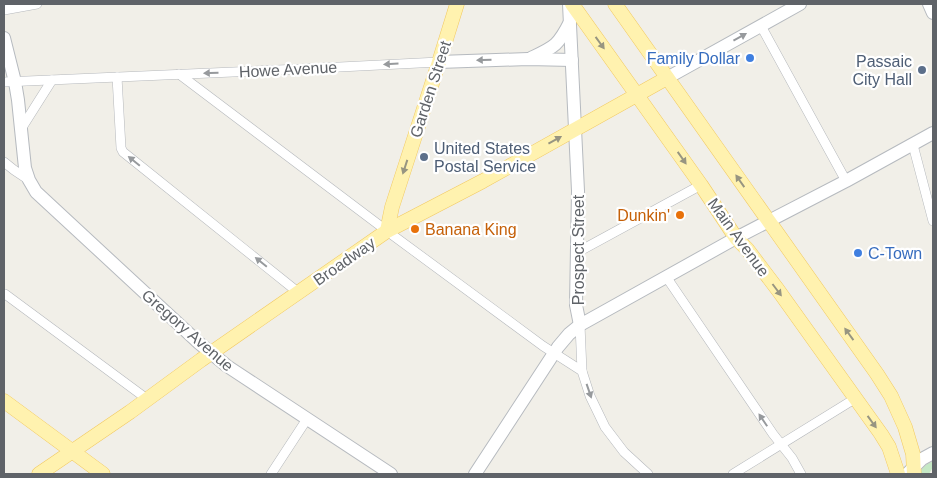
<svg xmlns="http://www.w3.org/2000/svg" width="937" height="478" font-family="Arial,sans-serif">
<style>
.green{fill:#c5e8c5}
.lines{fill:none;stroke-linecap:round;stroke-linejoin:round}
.street-casing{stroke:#b5b8bc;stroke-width:10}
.secondary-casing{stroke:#b6babf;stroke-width:14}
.primary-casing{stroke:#f2c960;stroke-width:15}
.street{stroke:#fff;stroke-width:9}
.secondary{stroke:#fff;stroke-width:12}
.primary{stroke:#fff2af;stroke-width:14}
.oneway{fill:#979a9d}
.oneway2{fill:#979581}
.shop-dot{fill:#3f7fe0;stroke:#fff;stroke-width:2}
.service-dot{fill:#5c6f8a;stroke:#fff;stroke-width:2}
.food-dot{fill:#e8710a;stroke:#fff;stroke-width:2}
.labels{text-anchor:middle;stroke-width:4.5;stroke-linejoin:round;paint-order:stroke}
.shop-label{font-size:16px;fill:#366cbe;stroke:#fff;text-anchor:end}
.service-label{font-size:16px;fill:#4e5e75;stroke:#fff;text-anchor:end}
.street-label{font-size:16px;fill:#5f6368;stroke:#fff}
.food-label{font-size:16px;fill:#c56008;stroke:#fff;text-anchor:end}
</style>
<rect width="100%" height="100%" fill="#f1efe8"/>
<path class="green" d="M933 461V467L929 474H920C921 467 927 464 933 461Z"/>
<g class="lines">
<g class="street-casing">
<g id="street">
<polyline points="4,10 37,4"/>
<polyline points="761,26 846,181"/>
<polyline points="179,74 387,231 543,346 582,371"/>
<polyline points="117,77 121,148 123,152 299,293"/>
<polyline points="4,82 300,69 439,62"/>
<polyline points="21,129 52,80"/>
<polyline points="913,145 933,221"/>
<polyline points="4,162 14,170 29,180"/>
<polyline points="578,252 701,185"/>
<polyline points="667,278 773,434 792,458 801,474"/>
<polyline points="5,294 147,399"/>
<polyline points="580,325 582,371 590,396 605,427 624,452 648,474"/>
<polyline points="271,474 307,419"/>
<polyline points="733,474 856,398"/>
</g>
</g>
<g class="secondary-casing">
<g id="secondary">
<polyline points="569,4 578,191 576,305 580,325"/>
<polyline points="929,4 933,13"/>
<polyline points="4,38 15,82 18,100 25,168 29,180 36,192 199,343 227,366 391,474"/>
<path d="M531 58C554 47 558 46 570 22"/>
<polyline points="439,62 528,59 572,60"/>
<polyline points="667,78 800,4"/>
<polyline points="475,474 558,347 569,334 580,325 736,238 846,181 933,133"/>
<polyline points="907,474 922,459 933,453"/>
</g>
</g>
<g class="primary-casing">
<g id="primary">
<polyline points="572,4 701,185 736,238 747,249 778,290 881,434 889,447 898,474"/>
<polyline points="615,4 877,374 891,396 905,427 913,454 914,474"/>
<polyline points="387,231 392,207 439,62 457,4"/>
<polyline points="4,401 103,474"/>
<polyline points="39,474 130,412 201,360 387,231 483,181 667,78"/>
</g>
</g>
<use href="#street" class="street"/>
<use href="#secondary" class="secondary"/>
<use href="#primary" class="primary"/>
</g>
<defs><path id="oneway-solid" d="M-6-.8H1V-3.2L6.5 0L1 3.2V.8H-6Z" transform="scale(1.25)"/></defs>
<g class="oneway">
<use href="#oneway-solid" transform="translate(740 37) rotate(-29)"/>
<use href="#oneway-solid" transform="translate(484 60) rotate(178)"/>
<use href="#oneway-solid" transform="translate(391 64) rotate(177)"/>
<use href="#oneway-solid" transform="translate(211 73) rotate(178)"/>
<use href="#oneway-solid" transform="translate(134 161) rotate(-141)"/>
<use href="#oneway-solid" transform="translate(261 262) rotate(-141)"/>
<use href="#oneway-solid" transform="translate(589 391) rotate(71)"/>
<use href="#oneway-solid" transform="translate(763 420) rotate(-124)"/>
</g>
<g class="oneway2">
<use href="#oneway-solid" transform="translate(600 43) rotate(54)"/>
<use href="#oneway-solid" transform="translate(555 140) rotate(-29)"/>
<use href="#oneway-solid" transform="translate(682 158) rotate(55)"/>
<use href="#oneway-solid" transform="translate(405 167) rotate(108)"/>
<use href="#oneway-solid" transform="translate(740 181) rotate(-125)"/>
<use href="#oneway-solid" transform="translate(777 290) rotate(53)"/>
<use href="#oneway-solid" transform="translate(849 334) rotate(-126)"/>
<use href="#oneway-solid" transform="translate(872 422) rotate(54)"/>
</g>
<g class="shop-dot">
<circle cx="750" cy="58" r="5"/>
<circle cx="858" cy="253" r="5"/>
</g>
<g class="service-dot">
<circle cx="922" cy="70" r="5"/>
<circle cx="424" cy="157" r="5"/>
</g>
<g class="food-dot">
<circle cx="680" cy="215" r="5"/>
<circle cx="415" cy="229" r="5"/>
</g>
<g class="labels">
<g class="shop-label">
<text x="740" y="64">Family Dollar</text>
<text x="868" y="259" text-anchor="start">C-Town</text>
</g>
<g class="service-label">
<text x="912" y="67">Passaic<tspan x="912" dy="18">City Hall</tspan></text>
<text x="434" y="154" text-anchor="start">United States<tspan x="434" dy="18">Postal Service</tspan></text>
</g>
<g class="street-label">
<text transform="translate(288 69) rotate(-3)" y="6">Howe Avenue</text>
<text transform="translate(430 89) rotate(-72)" y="6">Garden Street</text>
<text transform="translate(739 237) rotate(54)" y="6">Main Avenue</text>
<text transform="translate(578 250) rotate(-90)" y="6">Prospect Street</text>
<text transform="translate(344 261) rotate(-35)" y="6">Broadway</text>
<text transform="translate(188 330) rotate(41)" y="6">Gregory Avenue</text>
</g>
<g class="food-label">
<text x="670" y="221">Dunkin'</text>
<text x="425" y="235" text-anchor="start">Banana King</text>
</g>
</g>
<rect width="937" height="478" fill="none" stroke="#5f6368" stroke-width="10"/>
</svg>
